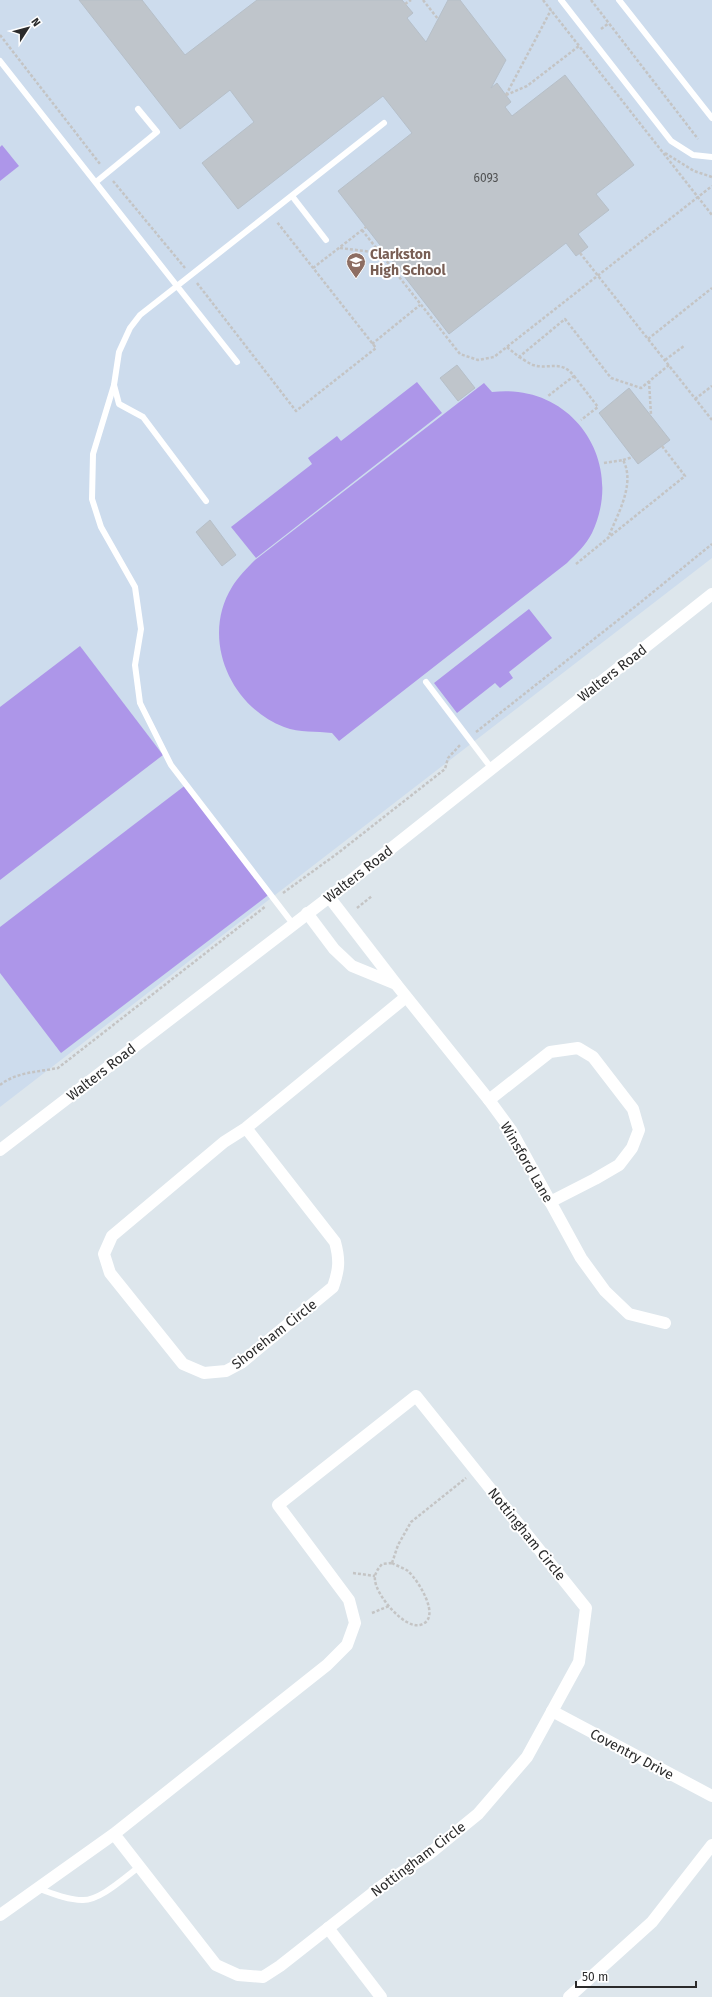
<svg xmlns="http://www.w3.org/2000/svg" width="712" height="1997" font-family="'Fira Sans',sans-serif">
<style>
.education{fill:#cddced}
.pitch{fill:#ad96e9}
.building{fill:#bfc5cb;stroke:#b6bfc8}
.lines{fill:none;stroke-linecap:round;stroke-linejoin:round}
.path{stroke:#c4c4c4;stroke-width:2.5;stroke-dasharray:3 2;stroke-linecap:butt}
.lane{stroke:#fff;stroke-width:6}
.street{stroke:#fff;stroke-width:12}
.labels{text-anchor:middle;stroke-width:4;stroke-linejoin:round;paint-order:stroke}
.number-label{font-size:12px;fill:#505253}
.education-label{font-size:14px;font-weight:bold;fill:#785e54;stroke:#fff;text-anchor:start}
.street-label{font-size:14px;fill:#2b2b2b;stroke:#fff}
</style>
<rect width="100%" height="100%" fill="#dde6ec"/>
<polygon class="education" points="0,0 712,0 712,558 0,1107"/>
<g class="pitch">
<polygon points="2,145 19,166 0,181 0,147"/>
<polygon points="417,382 442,413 256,558 231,527 312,464 308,458 337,436 341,441"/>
<path d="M484 383 492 392C572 382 626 461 592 533 586 545 576 554 567 563L339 741 332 733C316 731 300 733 284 727 231 707 200 639 232 587 238 577 247 568 255 560Z"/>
<polygon points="529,609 552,638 509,672 513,678 500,688 495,683 457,713 434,683"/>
<polygon points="80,646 163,755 0,880 0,707"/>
<polygon points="187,784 271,893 61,1053 0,973 0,927"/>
</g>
<g class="building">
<polygon points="79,0 142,0 185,55 257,0 402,0 413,13 407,18 426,42 448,0 460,0 506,60 491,88 497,83 511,102 505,107 512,116 565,75 634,165 596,194 609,210 578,234 588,247 576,256 566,243 449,334 338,191 412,133 383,96 238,209 202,163 254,122 230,90 180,129"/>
<polygon points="457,365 475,388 458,401 440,378"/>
<polygon points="629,388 670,440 638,464 599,413"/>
<polygon points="210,520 236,555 222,566 196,532"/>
</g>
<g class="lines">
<g class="path">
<polyline points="423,0 438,19"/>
<polyline points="543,0 712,215"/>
<polyline points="591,0 698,139"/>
<polyline points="405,4 411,0"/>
<polyline points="601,29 609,23"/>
<polyline points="0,35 100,164"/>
<polyline points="506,95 551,10"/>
<polyline points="506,95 527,86 579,46"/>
<polyline points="665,153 694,171 712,177"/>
<polyline points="113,181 185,268"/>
<polyline points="362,230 460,354 478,360 494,357 712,186"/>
<polyline points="340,248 380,253"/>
<polyline points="580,253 712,420"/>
<polyline points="313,268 366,227"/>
<polyline points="197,283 296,411 376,348 277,222"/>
<polyline points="648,339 712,288"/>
<polyline points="372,344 420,305"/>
<polyline points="507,347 519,357 565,319 611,378 641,388 669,365"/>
<path d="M519 357C523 359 528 363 533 365 549 370 561 359 574 376L548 396"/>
<polyline points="665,360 684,346"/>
<polyline points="574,376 598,407 581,420"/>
<polyline points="649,381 651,415"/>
<polyline points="695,399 712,386"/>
<polyline points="623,460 633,457"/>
<path d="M604 463 623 460C636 484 617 515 608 538L685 476 662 446"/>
<polyline points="576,564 608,538"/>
<polyline points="476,732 636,606 712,544"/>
<polyline points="283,893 338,853 445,769 448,758 461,744"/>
<polyline points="357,908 372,896"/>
<path d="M0 1085C16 1072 38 1072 58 1068L266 906"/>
<path d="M392 1563C397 1566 404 1568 408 1571 418 1580 443 1619 420 1625 404 1629 376 1595 375 1580 374 1574 378 1569 382 1564Z"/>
<polyline points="392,1563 398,1545 411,1522 466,1478"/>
<polyline points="353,1573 375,1576"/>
<polyline points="372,1613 389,1606"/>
</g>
<g class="lane">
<polyline points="561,0 671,141 693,155 712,157"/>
<polyline points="619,0 712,118"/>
<polyline points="0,61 177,286 384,123"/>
<polyline points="96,182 157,132 138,109"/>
<polyline points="292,196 326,240"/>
<polyline points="114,385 93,454 92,499 101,527 135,587 141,629 135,665 140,703 171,765 293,924"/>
<polyline points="206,501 143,417 119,404 114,385 119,352 130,328 140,315 177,286 237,362"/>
<polyline points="426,682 492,769"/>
<path d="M37 1888C51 1893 67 1900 82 1900 100 1901 125 1877 139 1867"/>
</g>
<g class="street">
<polyline points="307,913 334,949 352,966 396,984 329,897"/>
<polyline points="396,984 489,1100 511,1130 581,1258 605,1291 629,1314 665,1323"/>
<polyline points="489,1100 550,1052 578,1048 593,1057 633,1109 639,1130 632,1148 619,1165 595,1179 550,1202"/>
<path d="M246 1128 335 1242C340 1260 339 1270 333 1287L241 1363 226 1371 204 1373 183 1364 110 1273 104 1254 112 1236 224 1142 246 1128 406 997"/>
<polyline points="0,1150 345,885 712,594"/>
<polyline points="552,1711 712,1796"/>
<polyline points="0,1915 114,1834 327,1665 347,1645 355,1623 349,1600 278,1505 416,1396 586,1608 579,1662 527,1757 478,1814 429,1854 383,1885 280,1966 263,1977 238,1975 216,1965 114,1834"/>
<polyline points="328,1928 381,1997"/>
<polyline points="569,1997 652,1922 712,1845"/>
</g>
</g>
<defs>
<g id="school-pin" transform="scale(1)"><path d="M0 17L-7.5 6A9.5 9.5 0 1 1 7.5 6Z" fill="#8d6e63" stroke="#fff"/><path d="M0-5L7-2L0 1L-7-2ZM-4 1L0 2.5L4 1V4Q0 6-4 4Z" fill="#fff"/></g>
</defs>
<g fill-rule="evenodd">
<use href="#school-pin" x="356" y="262"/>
</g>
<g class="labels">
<g class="number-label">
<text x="486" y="182">6093</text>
</g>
<g class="education-label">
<text x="370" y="259">Clarkston<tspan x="370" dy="16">High School</tspan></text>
</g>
<g class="street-label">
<text transform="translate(612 673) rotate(-38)" y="5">Walters Road</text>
<text transform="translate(358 874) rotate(-38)" y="5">Walters Road</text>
<text transform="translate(101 1072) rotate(-38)" y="5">Walters Road</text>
<text transform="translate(527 1162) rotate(60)" y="5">Winsford Lane</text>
<text transform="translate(274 1334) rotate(-38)" y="5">Shoreham Circle</text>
<text transform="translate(527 1534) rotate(51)" y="5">Nottingham Circle</text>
<text transform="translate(632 1754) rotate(28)" y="5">Coventry Drive</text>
<text transform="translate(418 1859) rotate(-37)" y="5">Nottingham Circle</text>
</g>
</g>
<g transform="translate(28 28) rotate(54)" stroke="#ffffff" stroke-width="3" paint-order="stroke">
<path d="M0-3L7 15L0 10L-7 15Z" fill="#2b2b2b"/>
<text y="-6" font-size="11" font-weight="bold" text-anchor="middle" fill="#2b2b2b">N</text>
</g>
<path d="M576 1981v6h120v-6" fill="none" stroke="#2b2b2b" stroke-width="2"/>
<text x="582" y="1981" font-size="12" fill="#2b2b2b" stroke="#ffffff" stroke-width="3" paint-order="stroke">50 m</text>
</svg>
